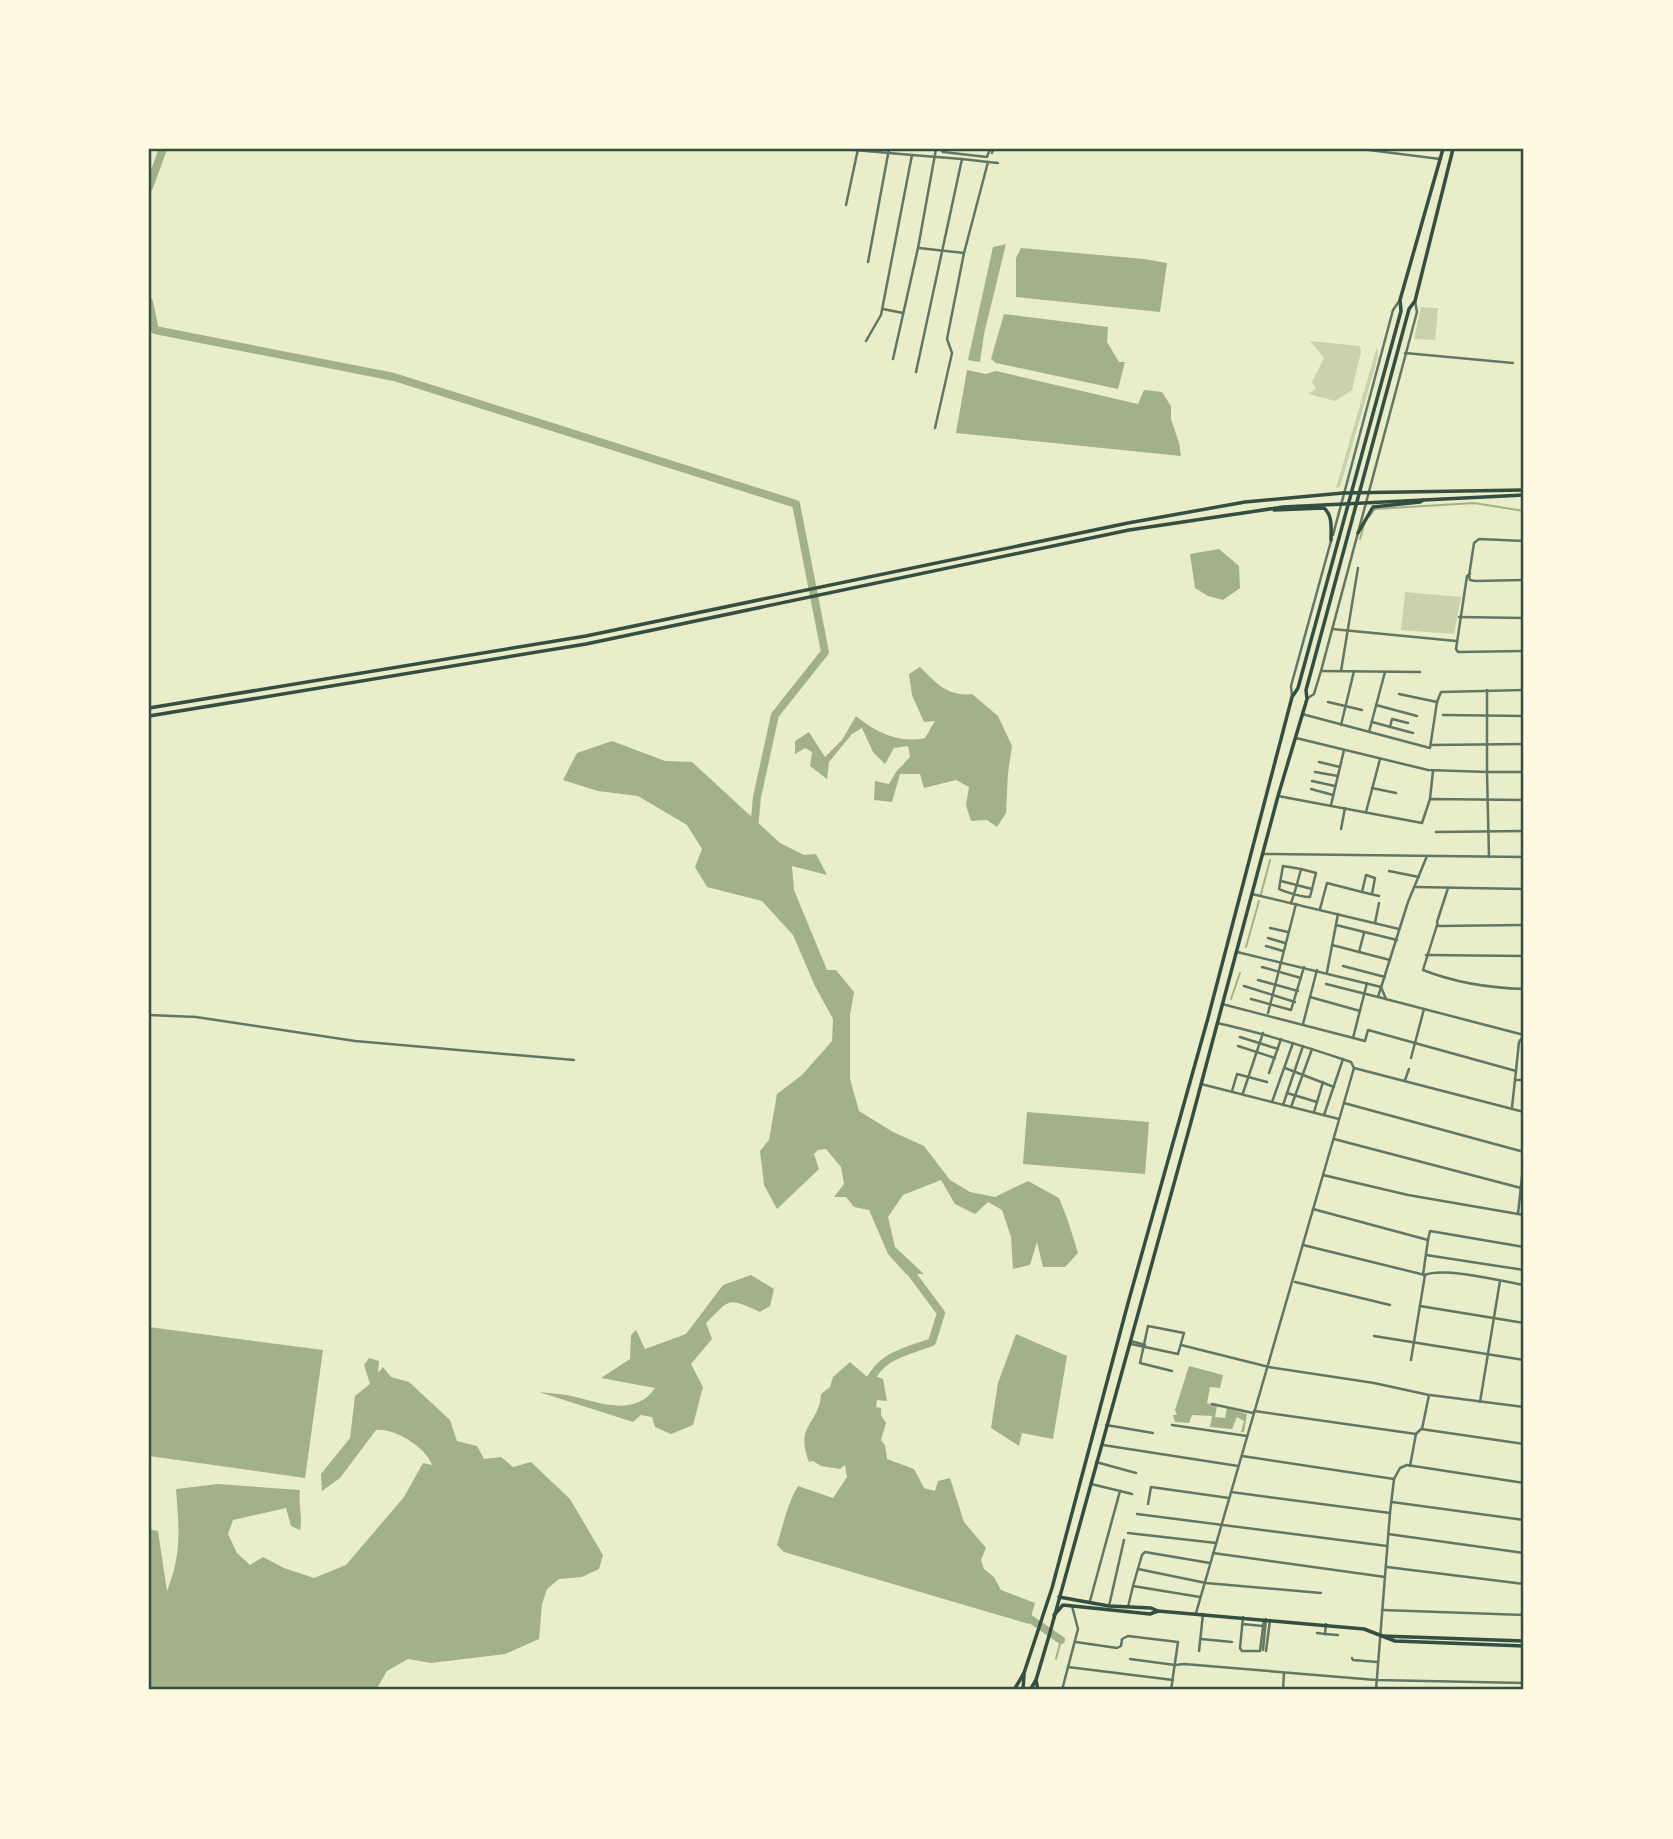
<svg xmlns="http://www.w3.org/2000/svg" width="1673" height="1839" font-family="'IBM Plex Sans',sans-serif">
<style>
.green{fill:#cad2ad}
.water{fill:#a3b18a}
.lines{fill:none;stroke-linecap:round;stroke-linejoin:round}
.stream{stroke:#a3b18a;stroke-width:2}
.river{stroke:#a3b18a;stroke-width:8}
.minor{stroke:#617663;stroke-width:2.5}
.tertiary{stroke:#617663;stroke-width:2.5}
.secondary{stroke:#344e41;stroke-width:3.5}
.primary{stroke:#344e41;stroke-width:3.5}
.neatline{fill:none;stroke:#344e41;stroke-width:2.5}
</style>
<rect width="100%" height="100%" fill="#e9edc9"/>
<g class="green">
<polygon points="1421,307 1438,308 1435,340 1414,339"/>
<polygon points="1310,341 1360,346 1361,352 1352,390 1335,401 1309,394 1316,388 1312,382 1324,358"/>
<polygon points="1377,347 1378,357 1340,487 1336,488"/>
<polygon points="1405,592 1461,597 1454,634 1401,630"/>
</g>
<g class="water">
<polygon points="1006,244 984,334 980,362 968,360 993,247"/>
<polygon points="1021,248 1144,259 1167,263 1160,312 1016,297 1016,258"/>
<polygon points="1004,314 1108,327 1107,342 1119,362 1125,362 1118,389 996,363 991,359"/>
<polygon points="967,370 986,374 996,371 1138,404 1144,390 1162,392 1171,406 1171,419 1179,443 1181,456 956,433"/>
<polygon points="1219,549 1239,566 1240,588 1223,600 1208,596 1195,588 1190,554"/>
<path d="M920 667C936 683 948 697 972 694L998 716 1012 746 1008 773 1006 813 997 827 987 820 971 821 966 805 969 787 956 780 924 788 920 774H900L892 802 874 800 875 781 889 784 896 772 910 757 908 746 894 748 885 764 873 752 862 728 852 734 829 762 827 779 810 766 812 752 805 748 795 754V741L809 732 825 757 842 740 856 716C876 732 898 744 925 738L935 721 924 722 912 695 909 674Z"/>
<polygon points="612,741 665,761 692,762 780,843 804,855 816,854 827,875 792,866 794,890 827,970 836,970 854,992 850,1015 850,1079 859,1111 893,1132 924,1146 950,1180 970,1192 995,1197 1028,1181 1059,1198 1068,1221 1078,1253 1065,1267 1043,1267 1037,1242 1030,1265 1013,1269 1011,1237 1002,1210 988,1202 975,1214 955,1204 941,1180 903,1195 888,1217 895,1247 924,1274 906,1274 888,1254 869,1210 854,1207 846,1197 834,1197 844,1184 841,1167 826,1149 818,1150 814,1154 819,1169 777,1209 764,1185 760,1151 769,1140 777,1094 802,1075 832,1041 833,1019 815,986 793,935 762,901 707,887 695,867 702,849 687,825 638,796 598,791 563,780 577,753"/>
<polygon points="1027,1112 1149,1122 1145,1174 1023,1164"/>
<path d="M751 1275 774 1289 770 1306 760 1312C727 1297 731 1298 706 1323L712 1339 691 1364 703 1387 693 1425 671 1434 655 1427 652 1417 641 1415 633 1422 539 1392C548 1393 558 1394 567 1395 596 1401 634 1419 655 1388L601 1378 630 1359 631 1335 636 1330 645 1349 686 1334 723 1285Z"/>
<polygon points="149,1327 323,1350 305,1478 149,1456"/>
<polygon points="1016,1334 1067,1356 1053,1439 1022,1433 1019,1446 991,1428 998,1383"/>
<path d="M369 1358 379 1361 378 1373 383 1367 391 1377 409 1382 450 1420 457 1441 477 1446 484 1459 501 1457 513 1467 531 1462 570 1499 603 1555 599 1569 582 1577 559 1579 547 1589 542 1604 539 1639 505 1654 431 1663 408 1659 387 1671 376 1690H149V1529L158 1531 167 1591C182 1553 179 1529 176 1489L218 1484 300 1490C298 1505 303 1516 300 1530L291 1526 286 1508 233 1520 228 1534 237 1553 250 1565 263 1557 284 1568 314 1578 346 1565 404 1497 423 1463 432 1465C426 1447 394 1428 376 1430L340 1478 322 1491 321 1474 350 1438 355 1396 370 1384 364 1365Z"/>
<path d="M850 1362 866 1376 872 1375 883 1379 887 1401 877 1400 876 1407 881 1408V1415L886 1423 881 1440 885 1445 887 1459 914 1469 924 1488 935 1491 938 1481 950 1478 964 1522 986 1548 981 1560 984 1569 994 1577 1001 1590 1035 1603 1029 1624 784 1552 777 1545C783 1526 787 1504 798 1486L833 1498 847 1477 845 1465 840 1469 821 1466 813 1461 809 1462C794 1425 820 1423 821 1394L830 1387 833 1377Z"/>
<polygon points="1189,1366 1223,1375 1220,1388 1210,1387 1207,1403 1217,1406 1215,1417 1225,1418 1227,1408 1247,1414 1244,1432 1241,1432 1244,1421 1237,1417 1232,1429 1210,1427 1212,1416 1192,1415 1189,1423 1175,1422 1173,1415 1177,1415 1175,1410"/>
</g>
<g class="lines">
<g class="stream">
<polyline points="1369,517 1375,509 1474,503 1524,511"/>
<polyline points="1360,539 1364,525"/>
<polyline points="1261,894 1270,860"/>
<polyline points="1246,947 1259,901"/>
<polyline points="1231,999 1240,973"/>
<polyline points="1056,1659 1061,1640"/>
</g>
<g class="river">
<polyline points="149,187 163,149"/>
<polyline points="149,302 155,330 394,377 796,504 825,652 775,715 757,797 754,829"/>
<path d="M868 1384C881 1355 905 1352 932 1342L941 1313 906 1266"/>
<polyline points="1023,1614 1061,1640"/>
</g>
<g class="minor">
<polyline points="843,149 912,155"/>
<polyline points="941,149 943,152 987,157 990,149"/>
<polyline points="1361,149 1440,159"/>
<polyline points="904,150 904,149"/>
<polyline points="992,153 993,149"/>
<polyline points="988,162 998,163"/>
<polyline points="846,205 858,149"/>
<polyline points="919,248 964,253"/>
<polyline points="868,262 889,149"/>
<polyline points="883,309 903,313"/>
<polyline points="866,341 881,315 912,155 962,159"/>
<polyline points="1405,353 1513,363"/>
<polyline points="893,359 918,248 936,149"/>
<polyline points="916,372 962,159 988,162 964,253 947,339 952,353 935,428"/>
<polyline points="1524,541 1479,539 1474,543 1469,576 1470,580 1475,581 1524,580"/>
<polyline points="1470,574 1467,576 1456,649 1458,652 1524,651"/>
<polyline points="1459,617 1524,618"/>
<polyline points="1332,629 1456,641"/>
<polyline points="1322,671 1420,672"/>
<polyline points="1341,671 1358,568"/>
<polyline points="1487,690 1487,772 1524,772"/>
<polyline points="1399,694 1437,702"/>
<polyline points="1328,702 1362,710"/>
<polyline points="1376,705 1417,716"/>
<polyline points="1302,714 1430,748 1437,702 1441,692 1524,690"/>
<polyline points="1443,715 1524,716"/>
<polyline points="1372,722 1413,733"/>
<polyline points="1341,725 1354,671"/>
<polyline points="1390,727 1392,719 1408,723"/>
<polyline points="1369,732 1385,672"/>
<polyline points="1296,738 1428,770 1487,772 1489,857"/>
<polyline points="1431,745 1524,744"/>
<polyline points="1319,762 1340,767"/>
<polyline points="1315,772 1338,776"/>
<polyline points="1312,781 1335,786"/>
<polyline points="1372,788 1396,793"/>
<polyline points="1311,789 1333,795"/>
<polyline points="1278,796 1422,823 1430,799 1524,800"/>
<polyline points="1430,799 1433,771"/>
<polyline points="1331,805 1344,750"/>
<polyline points="1366,812 1380,759"/>
<polyline points="1341,829 1345,808"/>
<polyline points="1436,832 1524,831"/>
<polyline points="1263,854 1524,857"/>
<polyline points="1427,856 1408,902 1378,997 1524,1035"/>
<polyline points="1389,871 1419,877"/>
<polyline points="1281,881 1312,889"/>
<polyline points="1416,887 1524,889"/>
<polyline points="1448,888 1437,922 1438,926 1524,925"/>
<polyline points="1252,894 1399,929"/>
<polyline points="1372,894 1375,878 1366,875 1362,892 1379,896"/>
<path d="M1291 903C1295 892 1298 881 1301 869L1316 873 1310 897C1300 897 1290 893 1281 890L1279 889 1283 866 1301 869"/>
<polyline points="1320,909 1327,883 1362,892"/>
<polyline points="1375,923 1379,903"/>
<polyline points="1336,925 1397,940"/>
<path d="M1437 925 1423 970C1456 983 1489 988 1524 989"/>
<polyline points="1270,928 1288,932"/>
<polyline points="1268,938 1285,943"/>
<polyline points="1332,945 1390,960"/>
<polyline points="1266,946 1283,951"/>
<polyline points="1237,952 1381,987"/>
<polyline points="1359,952 1364,933"/>
<polyline points="1426,955 1524,956"/>
<polyline points="1343,966 1385,977"/>
<polyline points="1262,967 1301,978"/>
<polyline points="1327,972 1338,914"/>
<polyline points="1258,980 1298,991"/>
<polyline points="1326,984 1378,997"/>
<polyline points="1244,986 1295,1002"/>
<polyline points="1381,987 1386,999"/>
<polyline points="1310,997 1360,1011"/>
<polyline points="1251,999 1291,1010 1304,967"/>
<polyline points="1222,1004 1365,1041 1368,1030 1516,1071"/>
<polyline points="1268,1013 1296,904"/>
<polyline points="149,1015 196,1017 355,1041 574,1060"/>
<path d="M1217 1023C1263 1033 1307 1047 1351 1062L1354 1068"/>
<polyline points="1303,1024 1317,970"/>
<polyline points="1524,1035 1519,1042 1515,1080 1524,1080"/>
<polyline points="1240,1037 1278,1049"/>
<polyline points="1353,1038 1367,983"/>
<polyline points="1238,1046 1275,1058"/>
<polyline points="1411,1058 1424,1009"/>
<polyline points="1285,1068 1334,1087"/>
<polyline points="1354,1068 1524,1112"/>
<polyline points="1269,1073 1281,1039"/>
<polyline points="1405,1080 1409,1069"/>
<polyline points="1201,1084 1339,1119"/>
<polyline points="1232,1091 1237,1074 1267,1082"/>
<polyline points="1243,1093 1263,1033"/>
<polyline points="1287,1093 1317,1102"/>
<polyline points="1272,1102 1293,1043"/>
<polyline points="1344,1103 1524,1152"/>
<polyline points="1283,1105 1303,1046"/>
<polyline points="1291,1107 1312,1049"/>
<polyline points="1512,1107 1515,1080"/>
<polyline points="1314,1112 1323,1082"/>
<polyline points="1324,1115 1343,1059"/>
<polyline points="1334,1139 1521,1188"/>
<polyline points="1323,1175 1354,1068"/>
<polyline points="1313,1209 1428,1240 1430,1231 1524,1247"/>
<polyline points="1518,1214 1524,1158"/>
<path d="M1303 1245 1425 1275C1444 1267 1501 1281 1524 1285"/>
<polyline points="1426,1255 1524,1270"/>
<polyline points="1423,1275 1428,1240"/>
<polyline points="1295,1282 1390,1305"/>
<polyline points="1420,1306 1524,1323"/>
<polyline points="1374,1336 1524,1360"/>
<polyline points="1131,1341 1145,1345"/>
<polyline points="1131,1344 1178,1354 1184,1333 1148,1326 1140,1363 1172,1371"/>
<polyline points="1181,1345 1269,1367 1374,1383 1429,1395 1422,1429"/>
<polyline points="1411,1360 1425,1275"/>
<polyline points="1430,1395 1524,1407"/>
<polyline points="1480,1402 1500,1281"/>
<polyline points="1212,1404 1253,1413"/>
<polyline points="1254,1411 1416,1434"/>
<polyline points="1106,1425 1153,1433"/>
<polyline points="1172,1425 1247,1436"/>
<polyline points="1103,1445 1238,1466"/>
<polyline points="1242,1456 1394,1479"/>
<polyline points="1096,1462 1136,1473"/>
<polyline points="1410,1466 1416,1434 1421,1429 1524,1444"/>
<polyline points="1120,1491 1132,1494"/>
<polyline points="1231,1492 1390,1513"/>
<polyline points="1392,1502 1524,1520"/>
<polyline points="1148,1504 1151,1487 1229,1498"/>
<polyline points="1137,1514 1387,1546"/>
<polyline points="1128,1533 1216,1543"/>
<polyline points="1388,1534 1524,1553"/>
<polyline points="1213,1553 1385,1577"/>
<polyline points="1387,1567 1524,1584"/>
<polyline points="1138,1569 1206,1583 1321,1593"/>
<polyline points="1200,1597 1133,1586 1142,1555 1145,1552 1210,1563"/>
<polyline points="1090,1601 1120,1491 1091,1484"/>
<polyline points="1109,1606 1124,1540"/>
<polyline points="1128,1607 1133,1586"/>
<polyline points="1382,1610 1524,1615"/>
<polyline points="1196,1613 1323,1175 1408,1195 1524,1215"/>
<polyline points="1243,1617 1240,1648 1242,1651 1260,1651 1264,1620"/>
<polyline points="1242,1624 1263,1626"/>
<polyline points="1317,1633 1325,1634 1326,1624"/>
<polyline points="1325,1634 1338,1635"/>
<polyline points="1201,1639 1232,1642"/>
<polyline points="1076,1642 1117,1648 1121,1646 1122,1639 1128,1636 1178,1642 1171,1690"/>
<polyline points="1263,1650 1266,1619"/>
<polyline points="1199,1651 1203,1614"/>
<polyline points="1266,1651 1270,1620"/>
<polyline points="1352,1658 1353,1660 1377,1662"/>
<polyline points="1130,1659 1175,1665 1184,1664 1376,1680 1524,1683"/>
<polyline points="1068,1667 1173,1680"/>
<polyline points="1062,1690 1078,1629 1072,1606"/>
<polyline points="1283,1690 1284,1673"/>
<polyline points="1376,1690 1390,1513 1394,1479 1400,1468 1407,1465 1524,1483"/>
</g>
<g class="tertiary">
<polyline points="1333,535 1393,310 1400,300"/>
<polyline points="1292,697 1291,686 1331,541"/>
<polyline points="1308,698 1314,694 1321,671 1417,312 1415,301"/>
</g>
<g class="secondary">
<polyline points="1059,1597 1109,1606 1151,1608 1158,1611 1364,1629 1395,1641 1524,1646"/>
<polyline points="1054,1615 1063,1605 1150,1614 1158,1611"/>
<polyline points="1382,1636 1524,1641"/>
</g>
<g class="primary">
<path d="M1274 510 1324 508C1333 516 1331 528 1331 540"/>
<polyline points="1358,533 1373,507 1420,502 1423,500"/>
<polyline points="149,708 586,636 1128,523 1245,502 1343,493 1524,490"/>
<polyline points="149,716 586,644 1129,530 1283,507 1524,495"/>
<polyline points="1036,1680 1038,1690"/>
<polyline points="1014,1690 1024,1673 1052,1588 1128,1303 1208,1018 1292,697 1298,688 1401,311 1400,300 1443,149"/>
<polyline points="1023,1690 1024,1675"/>
<polyline points="1030,1690 1036,1680 1049,1636 1191,1122 1278,796 1307,699 1306,690 1312,668 1409,309 1415,301 1453,149"/>
</g>
</g>
<rect width="1673" height="1839" fill="none" stroke="#fefae0" stroke-width="301"/>
<rect x="150" y="150" width="1372" height="1538" class="neatline"/>
</svg>
